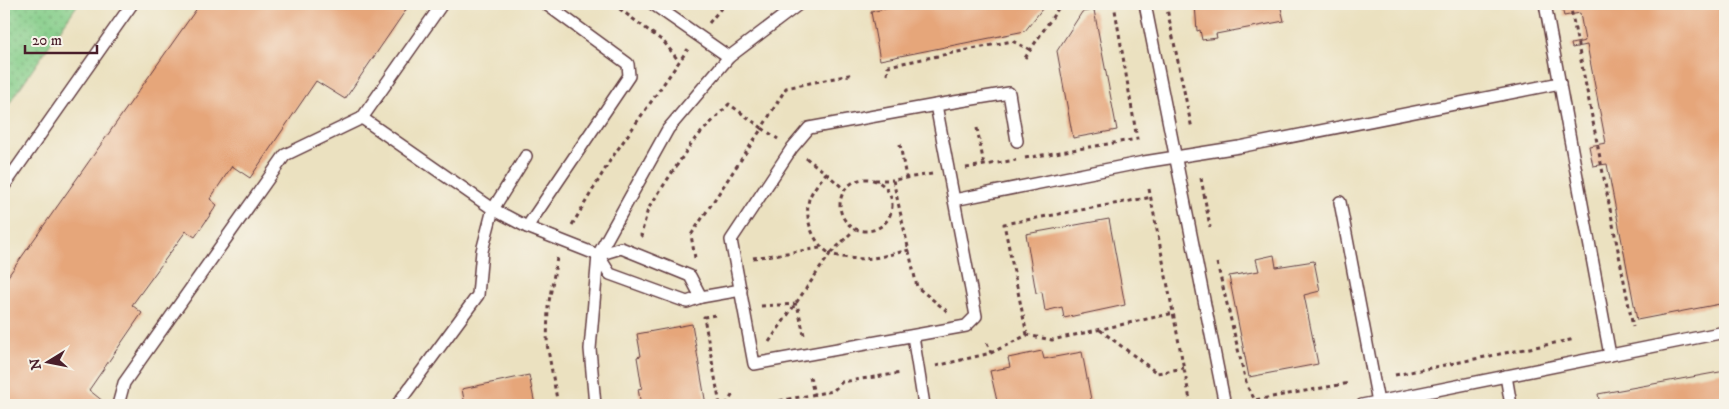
<svg xmlns="http://www.w3.org/2000/svg" width="1729" height="409" font-family="'IM FELL DW Pica',serif">
<style>
.park{fill:url(#park-dots);stroke:#67765a}
.building{fill:#e6a67a}
.lines{fill:none;stroke-linecap:round;stroke-linejoin:round}
.service-casing{stroke:#623c41;stroke-width:14}
.path{stroke:#623c41;stroke-width:3;stroke-dasharray:4 4;stroke-linecap:butt}
.service{stroke:#fff;stroke-width:11}
</style>
<defs>
<pattern id="park-dots" width="8" height="8" patternUnits="userSpaceOnUse" patternTransform="scale(1.25)"><rect width="8" height="8" fill="#84cd89"/><path d="M2 2h.1M6 6h.1" fill="none" stroke="#6ea670" stroke-width="1.8" stroke-linecap="round"/></pattern>
</defs>
<rect width="100%" height="100%" fill="#f7f3e8"/>
<filter id="ink" filterUnits="userSpaceOnUse"><feTurbulence type="fractalNoise" baseFrequency=".02" numOctaves="2"/><feDisplacementMap in="SourceGraphic" scale="10" xChannelSelector="R" yChannelSelector="G"/><feConvolveMatrix kernelMatrix="1 2 1 2 8 2 1 2 1" color-interpolation-filters="sRGB"/></filter>
<filter id="wash" filterUnits="userSpaceOnUse"><feTurbulence type="fractalNoise" baseFrequency=".0096" numOctaves="4" result="noise"/><feDisplacementMap in="SourceGraphic" scale="20" xChannelSelector="R" yChannelSelector="G"/><feGaussianBlur stdDeviation="1.12" result="paint"/><feColorMatrix in="noise" values="0 0 0 0 0 0 0 0 0 0 0 0 0 0 0 0 0 1.4 0 .05"/><feComposite in="paint" operator="in"/></filter>
<g filter="url(#wash)">
<rect width="100%" height="100%" fill="#ebe1c0"/>
<polygon class="park" points="4,4 78,4 4,111"/>
<g id="blocks">
<g class="building">
<polygon points="200,4 410,4 345,99 316,81 250,178 232,166 210,199 217,205 195,237 186,231 132,305 142,313 89,390 104,402 102,405 4,405 4,282"/>
<polygon points="907,4 1046,4 1025,31 880,60 871,12"/>
<polygon points="1195,4 1280,4 1284,21 1216,34 1217,38 1202,40 1200,30 1197,31"/>
<polygon points="1561,4 1725,4 1725,303 1637,320 1607,164 1593,166 1589,146 1606,143 1587,45 1572,48 1571,44 1585,41 1580,13 1564,16"/>
<polygon points="1094,10 1117,130 1073,138 1057,51 1082,12"/>
<polygon points="1109,219 1125,305 1064,318 1062,307 1045,311 1042,292 1036,293 1026,234"/>
<polygon points="1274,255 1276,267 1314,261 1320,291 1304,295 1318,364 1249,377 1229,276 1259,271 1256,259"/>
<polygon points="692,324 706,405 641,405 638,389 642,388 637,357 641,356 637,334"/>
<polygon points="1042,351 1044,359 1082,352 1092,405 998,405 990,371 1010,367 1008,358"/>
<polygon points="1725,371 1725,405 1600,405 1598,394"/>
<polygon points="529,375 535,405 465,405 462,389"/>
</g>
</g>
</g>
<g filter="url(#ink)">
<use href="#blocks" fill-opacity="0" stroke="#623c41" stroke-width="1"/>
<g class="lines">
<g class="service-casing">
<g id="service">
<polyline points="653,4 729,57"/>
<polyline points="1145,4 1225,405"/>
<polyline points="1545,4 1610,355"/>
<polygon points="936,105 976,316 966,326 754,364 731,240 792,148 809,128"/>
<polyline points="936,105 1009,93 1017,141"/>
<polyline points="362,118 493,209 527,227 598,255 610,274 687,302 701,297 741,290"/>
<polyline points="4,186 132,4"/>
<polyline points="954,200 1144,162 1239,147 1560,83"/>
<polyline points="1340,202 1378,402"/>
<polyline points="527,227 629,76 628,64 546,4"/>
<polyline points="598,255 621,248 690,276 701,297"/>
<polyline points="913,336 924,405"/>
<polyline points="1506,376 1511,405"/>
<polyline points="118,405 124,383 285,155 362,118 442,4"/>
<polyline points="397,405 478,295 482,251 493,209 526,156"/>
<polyline points="595,405 590,349 598,255 668,129 729,57 799,4"/>
<polyline points="1362,405 1725,332"/>
</g>
</g>
<g class="path">
<polyline points="613,4 664,42 678,60"/>
<polyline points="1166,4 1192,129"/>
<polyline points="1570,4 1633,327"/>
<polyline points="709,23 722,7"/>
<polyline points="1025,58 1061,4"/>
<polyline points="887,75 888,66 1012,41 1031,50"/>
<polyline points="977,128 984,165"/>
<polyline points="900,144 906,178"/>
<path d="M806 158 826 173C821 180 812 190 809 199 804 219 813 243 830 254L855 229"/>
<polyline points="1025,158 1137,139 1114,4"/>
<polyline points="966,168 1016,160"/>
<polyline points="826,173 845,190"/>
<polyline points="932,174 893,180 917,287 948,312"/>
<polyline points="1201,178 1210,227"/>
<circle cx="866" cy="205" r="26"/>
<polyline points="875,180 893,180"/>
<polyline points="1149,189 1191,405"/>
<polyline points="572,225 611,159 688,49"/>
<polyline points="643,237 641,235 648,209 693,141 729,104 762,128 786,88 854,74"/>
<polyline points="557,258 548,307 547,344 558,405"/>
<polyline points="695,258 691,235 762,128 778,139"/>
<polyline points="753,258 820,248"/>
<polyline points="1217,263 1247,386 1255,400 1350,383"/>
<polyline points="761,306 797,304 804,335"/>
<polyline points="715,315 704,317 720,405"/>
<polyline points="1100,330 1157,373 1184,368"/>
<polyline points="1027,335 1004,224 1152,197"/>
<path d="M769 342 830 254C863 263 876 258 909 250"/>
<polyline points="987,343 991,353"/>
<polyline points="936,366 991,353 1027,335 1052,340 1174,313"/>
<polyline points="1395,375 1575,339"/>
<polyline points="810,377 814,394"/>
<polyline points="726,405 733,394"/>
<polyline points="756,405 833,391 842,382 901,373"/>
</g>
<use href="#service" class="service"/>
</g>
</g>
<rect width="1729" height="409" fill="none" stroke="#f7f3e8" stroke-width="20"/>
<g transform="translate(48 362) rotate(260)" stroke="#f7f3e8" stroke-width="4" paint-order="stroke">
<path d="M0-4L9 19L0 12L-9 19Z" fill="#4a1f2b"/>
<text y="-8" font-size="14" font-weight="bold" text-anchor="middle" fill="#4a1f2b">N</text>
</g>
<path d="M25 45v8h72v-8" fill="none" stroke="#4a1f2b" stroke-width="2.5"/>
<text x="32" y="45" font-size="15" fill="#4a1f2b" stroke="#f7f3e8" stroke-width="4" paint-order="stroke">20 m</text>
</svg>
